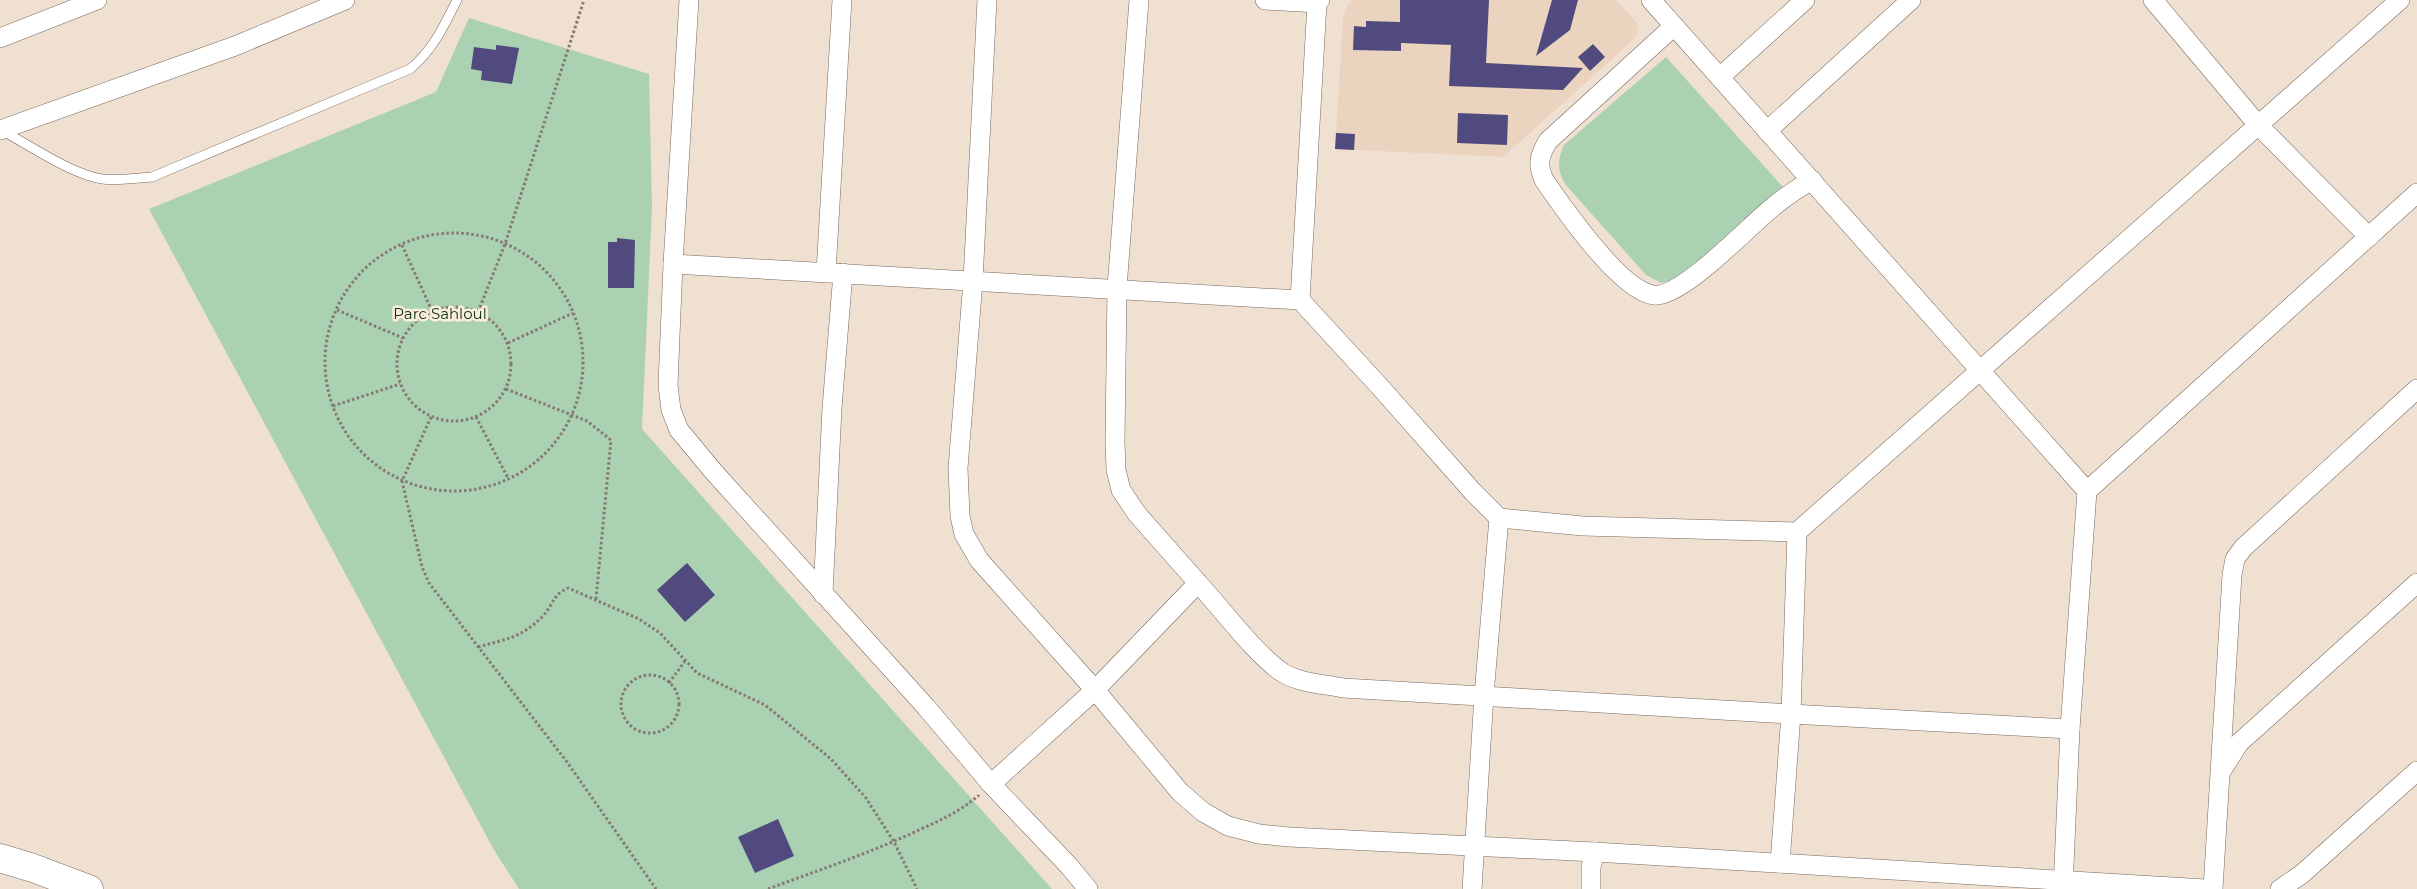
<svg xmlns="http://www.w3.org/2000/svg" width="2417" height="889" font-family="Montserrat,sans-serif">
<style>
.built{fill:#ead4c0}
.green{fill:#aad1b2}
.building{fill:#504a7e}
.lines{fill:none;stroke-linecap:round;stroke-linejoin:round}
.lane-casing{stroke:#77695d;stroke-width:10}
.street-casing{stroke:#77695d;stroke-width:20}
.highway-casing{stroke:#77695d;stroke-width:29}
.path{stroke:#857970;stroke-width:3;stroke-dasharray:2.5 2.5;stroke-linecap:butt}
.lane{stroke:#fff;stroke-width:9}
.street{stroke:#fff;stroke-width:19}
.highway{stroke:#fff;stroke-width:28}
.labels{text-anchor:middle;stroke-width:5;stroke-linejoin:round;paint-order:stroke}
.park-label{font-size:15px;fill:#083417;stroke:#fdeddf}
</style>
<rect width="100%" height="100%" fill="#f0e0d2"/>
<polygon class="built" points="1352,0 1616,0 1638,24 1637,34 1631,42 1503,157 1335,149 1343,19 1346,8"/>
<g class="green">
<polygon points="469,18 649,74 652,208 642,429 1052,889 519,889 494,850 149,209 436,92"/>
<path d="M1666 57 1783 187 1678 279 1661 283 1646 275 1566 185C1557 171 1557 160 1564 145Z"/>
</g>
<g class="building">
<polygon points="1400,0 1489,0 1486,63 1583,68 1563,90 1449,86 1451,45 1401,43 1401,51 1353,50 1354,26 1366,27 1366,21 1400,22"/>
<polygon points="1552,0 1578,0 1570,30 1536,56"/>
<polygon points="1593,44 1605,57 1590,71 1578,57"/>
<polygon points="496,45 519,48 512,84 481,80 482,71 471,69 474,47 496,50"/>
<polygon points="1458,113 1508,115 1507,145 1457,143"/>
<polygon points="1336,133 1355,134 1354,150 1335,149"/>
<polygon points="617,238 635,240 634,288 608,288 608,242 617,242"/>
<polygon points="687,563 715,595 685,622 657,590"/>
<polygon points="778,819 794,856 755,873 738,837"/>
</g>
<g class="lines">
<g class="lane-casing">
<path id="lane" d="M1 130C29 145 71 174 102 179 118 181 135 178 152 177L410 69C433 50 444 26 457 0"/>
</g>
<g class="street-casing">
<g id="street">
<path d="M689 0 673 264 668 385 671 410 679 430 713 471 926 707 991 784 1095 690 1198 583C1222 609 1255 654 1283 673 1300 683 1324 684 1343 688L1791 714 1797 532"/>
<polyline points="987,0 973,281 958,468 960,516 964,534 979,560 1095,690 1180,792 1203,812 1228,826 1259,834 1289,837 1595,852 2205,889"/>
<polyline points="1139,0 1117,288 1115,441 1116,470 1121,490 1137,514 1198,583"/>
<polyline points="1265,0 1317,3 1320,0"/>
<polyline points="1651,0 2087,491 2070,729 2063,889"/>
<polyline points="2153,0 2258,125 2369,237"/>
<path d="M1674 26 1548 141C1539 156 1537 164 1544 180 1564 209 1619 289 1653 295 1680 300 1751 224 1774 206 1786 196 1798 188 1812 180"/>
<polyline points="0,38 97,0"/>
<polyline points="1720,77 1805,0"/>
<polyline points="0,130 235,46 345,0"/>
<polyline points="1767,131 1911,0"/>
<polyline points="673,264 1300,300 1381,388 1473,492 1499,518 1583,526 1797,532 2400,0"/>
<polyline points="826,272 842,0"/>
<polyline points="1300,300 1317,3"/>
<polyline points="2087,491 2417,193"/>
<polyline points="823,594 832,408 843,273"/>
<polyline points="2222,770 2239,743 2417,583"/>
<polyline points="991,784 1069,866 1088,889"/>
<polyline points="1780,863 1791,714 2070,729"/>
<polyline points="1472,889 1484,695 1499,518"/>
<polyline points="1591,889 1591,867 1595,852"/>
<polyline points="2213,889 2232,575 2235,559 2243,548 2417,389"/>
<polyline points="2280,889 2302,874 2417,771"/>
</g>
</g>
<g class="highway-casing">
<polyline id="highway" points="0,858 33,868 89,889"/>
</g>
<g class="path">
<circle cx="454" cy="362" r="129"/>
<polyline points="402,245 432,311"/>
<circle cx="454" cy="364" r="57"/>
<polyline points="337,310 403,338"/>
<polyline points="478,312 505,244 584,0"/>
<polyline points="508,343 573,313"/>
<polyline points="506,389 587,421 611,440 596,599"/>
<polyline points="333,406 400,384"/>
<polyline points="431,417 402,481 422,567 429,583 567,762 656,889"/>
<polyline points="476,417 508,478"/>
<path d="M478 647C506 639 521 638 542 617 553 606 552 595 568 588L639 619 660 633 697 673 765 705 831 759 866 798 894 842 917 889"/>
<circle cx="650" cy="704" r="29"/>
<polyline points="669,683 685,661"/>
<path d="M768 889C819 870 870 853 919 830 941 820 961 811 979 795"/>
</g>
<use href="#lane" class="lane"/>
<use href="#street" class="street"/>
<use href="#highway" class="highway"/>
</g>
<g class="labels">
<g class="park-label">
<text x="440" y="319">Parc Sahloul</text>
</g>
</g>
</svg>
